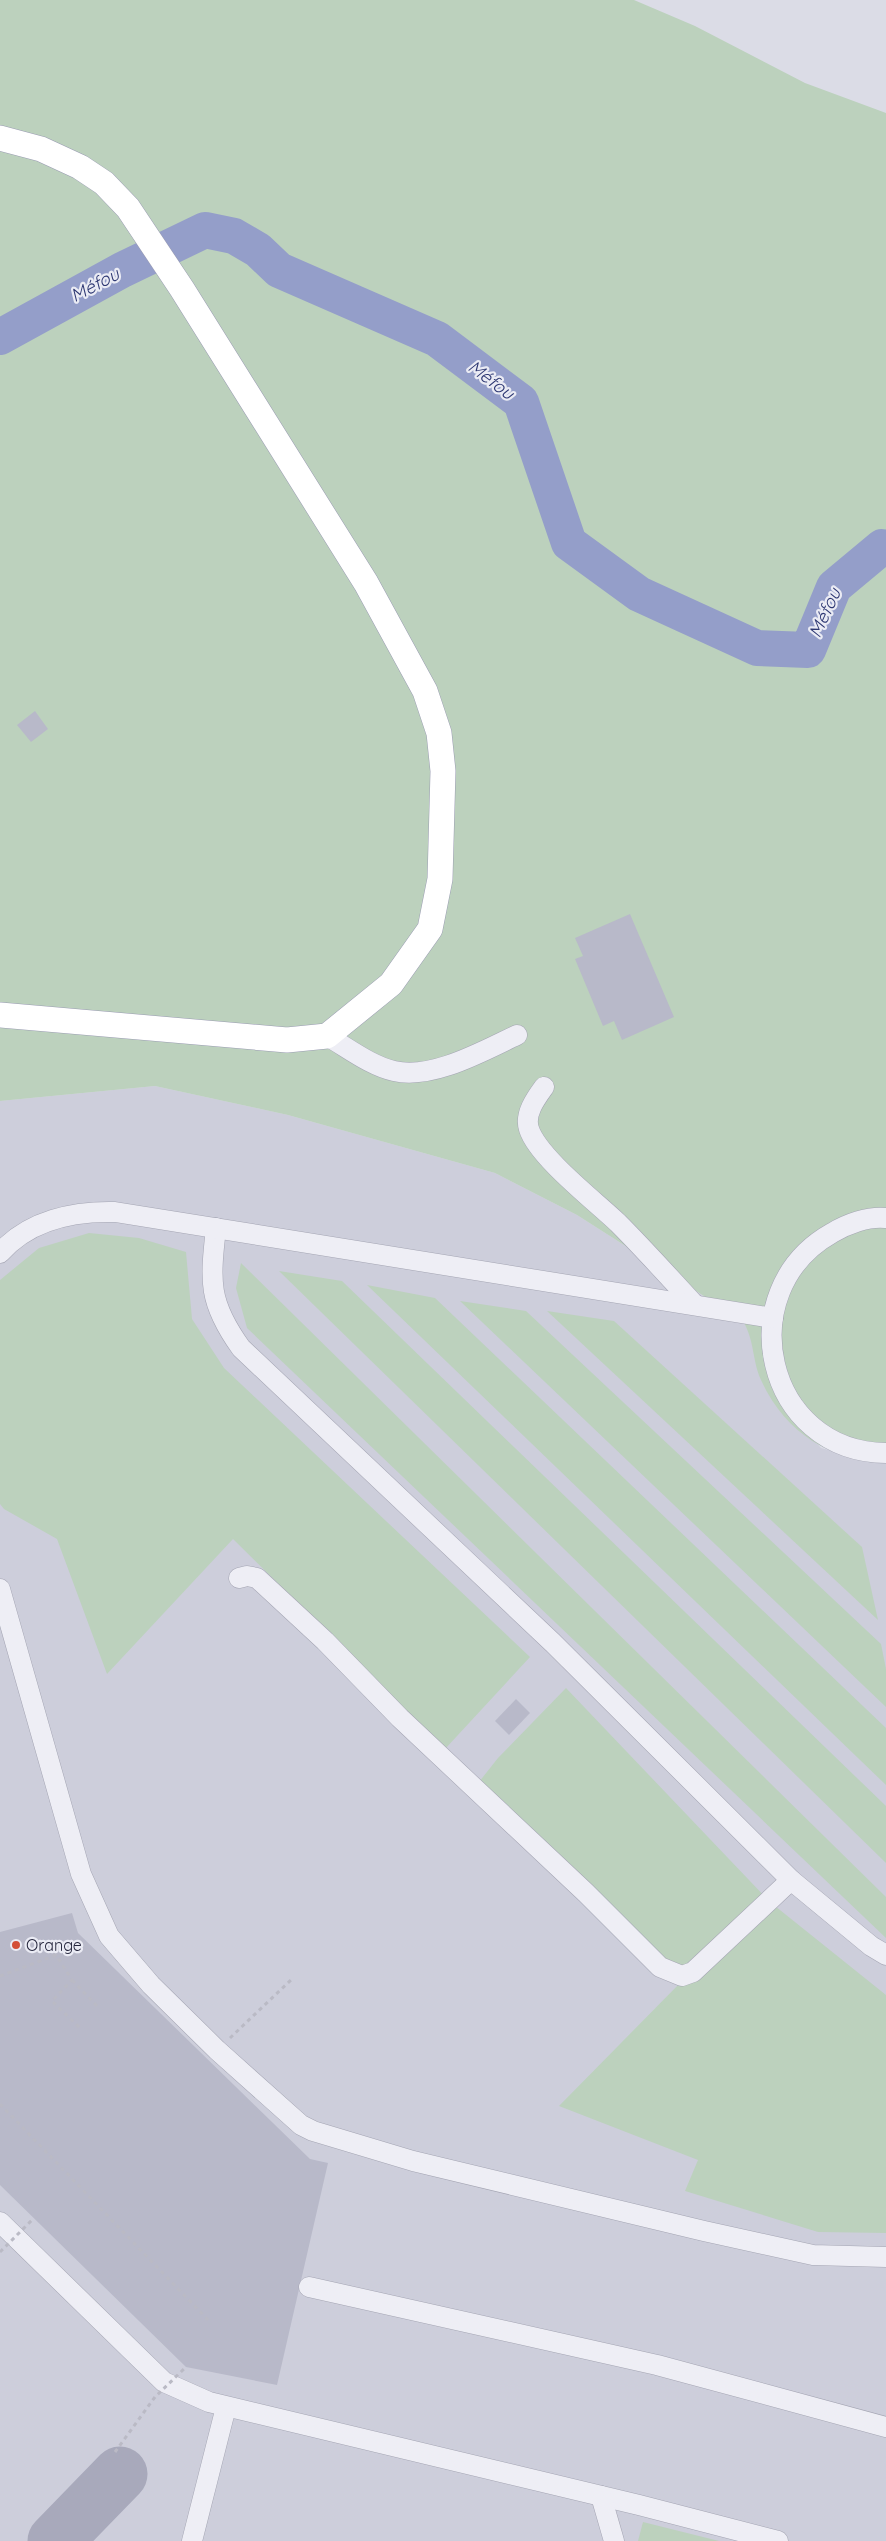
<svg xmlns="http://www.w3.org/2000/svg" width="886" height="2541" font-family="Quicksand,sans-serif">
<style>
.built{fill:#cdcedb}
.green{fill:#bcd1bd}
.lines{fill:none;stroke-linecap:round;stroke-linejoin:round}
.river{stroke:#949ec9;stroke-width:36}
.taxiway{stroke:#a8a9bb;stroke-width:55}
.building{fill:#b8b9c9}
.minor-casing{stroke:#a4a5b3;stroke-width:21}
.major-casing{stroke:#9a9cb2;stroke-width:26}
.path{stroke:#babac5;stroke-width:3;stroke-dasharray:4 4;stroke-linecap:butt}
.minor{stroke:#eeeef5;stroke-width:20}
.major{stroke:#fff;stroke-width:25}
.path-bridge{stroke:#babac5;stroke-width:3;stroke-dasharray:4 4;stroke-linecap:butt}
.poi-dot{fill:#d34f38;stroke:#eaebf4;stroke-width:2}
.labels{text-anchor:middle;stroke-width:4.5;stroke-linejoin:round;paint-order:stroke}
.poi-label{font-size:16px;fill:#25263d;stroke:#eaebf4;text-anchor:start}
.water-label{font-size:18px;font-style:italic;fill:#2d3772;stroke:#eaebf4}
</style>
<rect width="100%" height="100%" fill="#dbdce6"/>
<polygon class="built" points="155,1086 288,1115 495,1173 577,1215 743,1321 751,1335 761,1379 821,1448 870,1461 886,1461 886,2541 0,2541 0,1101"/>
<g class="green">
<path d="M0 0H634L695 26 805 83 886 113V1461C829 1461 785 1432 761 1380 752 1360 755 1342 743 1321L577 1215 495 1173 288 1115 155 1086 0 1101Z"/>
<polygon points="89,1233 139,1238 186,1252 192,1319 224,1368 530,1657 445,1749 233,1539 107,1674 57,1539 4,1509 0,1504 0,1280 39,1248"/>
<polygon points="241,1263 886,1897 886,1938 247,1328 236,1288"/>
<polygon points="279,1271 342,1281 886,1806 886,1863"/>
<polygon points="367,1285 435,1298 886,1728 886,1785"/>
<polygon points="460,1301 526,1311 881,1644 886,1669 886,1707"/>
<polygon points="547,1311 614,1321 862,1547 878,1620"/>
<polygon points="566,1688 770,1902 886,1995 886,2233 818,2232 685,2191 698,2160 559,2106 683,1980 479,1782 498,1758"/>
<polygon points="643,2522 719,2541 638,2541"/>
</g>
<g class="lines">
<polyline class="river" points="0,337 122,270 205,230 234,236 258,250 279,270 437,339 521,402 569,543 639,594 757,648 808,650 834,587 882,547 886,548"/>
<polyline class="taxiway" points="55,2541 120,2474"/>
</g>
<g class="building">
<polygon points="35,711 48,729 31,742 17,725"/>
<polygon points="630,914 674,1017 622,1040 614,1021 603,1026 575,959 583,956 575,938"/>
<polygon points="516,1699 530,1713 509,1735 495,1721"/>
<polygon points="72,1913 78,1933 310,2159 328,2163 277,2385 186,2367 0,2185 0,1932"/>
</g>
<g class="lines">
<g class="minor-casing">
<g id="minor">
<path d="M327 1036C348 1048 371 1066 394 1071 432 1080 483 1051 517 1035"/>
<path d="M544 1087C536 1098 524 1114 529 1129 538 1157 595 1201 618 1223 644 1249 669 1277 694 1304"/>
<path d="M886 1218C868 1216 847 1224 832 1233 729 1291 765 1452 886 1453"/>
<path d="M216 1228C210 1282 208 1302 241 1348L553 1643 791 1880 871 1946 886 1955"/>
<path d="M0 1253C29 1220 74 1211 115 1212L773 1318"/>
<polyline points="239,1578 247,1576 257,1578 325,1641 400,1718 586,1893 660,1967 682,1976 693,1972 791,1880"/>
<polyline points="0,1589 81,1874 109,1936 151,1985 217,2050 301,2125 313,2131 413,2161 704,2231 813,2255 886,2257"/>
<polyline points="0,2222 164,2382 209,2402 639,2505 778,2541"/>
<polyline points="309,2287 657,2365 886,2427"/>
<polyline points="601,2496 614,2541"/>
<polyline points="192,2541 226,2407"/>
</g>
</g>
<g class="major-casing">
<polyline id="major" points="0,138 41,149 80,167 104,183 128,208 182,289 366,583 425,691 439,733 443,771 440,879 430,929 391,984 327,1036 287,1040 0,1015"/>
</g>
<g class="path">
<polyline points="0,1976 56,1955 72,1980 52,2001 81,2029"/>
<polyline points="72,1980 98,2007"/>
<polyline points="230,2038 293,1978"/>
<polyline points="0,2104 210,2322"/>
</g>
<use href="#minor" class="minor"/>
<use href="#major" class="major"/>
<g class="path-bridge">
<polyline points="0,2252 33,2219"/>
<polyline points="115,2452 155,2397 186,2367"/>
</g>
</g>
<circle class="poi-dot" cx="16" cy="1945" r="5"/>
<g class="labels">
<g class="poi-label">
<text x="26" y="1951">Orange</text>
</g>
<g class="water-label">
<text transform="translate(95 285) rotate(-28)" y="6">Méfou</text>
<text transform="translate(491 380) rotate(37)" y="6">Méfou</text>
<text transform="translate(825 613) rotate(-65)" y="6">Méfou</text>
</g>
</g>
</svg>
